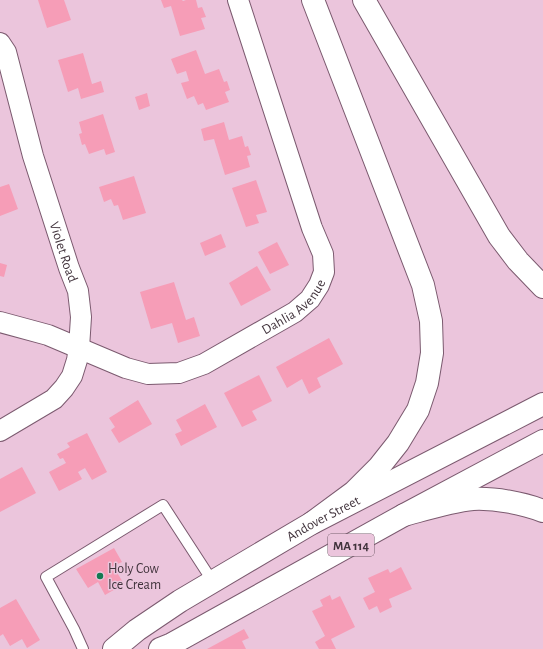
<svg xmlns="http://www.w3.org/2000/svg" width="543" height="649" font-family="'Alegreya Sans',sans-serif">
<style>
.building{fill:#f69db7}
.lines{fill:none;stroke-linecap:round;stroke-linejoin:round}
.service-casing{stroke:#7b5a6f;stroke-width:12}
.minor-casing{stroke:#7b5a6f;stroke-width:22}
.trunk-casing{stroke:#7b5a6f;stroke-width:24}
.motorway-casing{stroke:#7b5a6f;stroke-width:24}
.service{stroke:#fff;stroke-width:10}
.minor{stroke:#fff;stroke-width:20}
.trunk{stroke:#fff;stroke-width:22}
.motorway{stroke:#fff;stroke-width:22}
.poi-dot{fill:#147951;stroke:#ebc5dc;stroke-width:1.5}
.labels{text-anchor:middle;stroke-width:3;stroke-linejoin:round;paint-order:stroke}
.shield{fill:#ebc5dc;stroke:#745f6c;stroke-width:1}
.shield-label{font-size:13px;font-weight:bold;fill:#41333c}
.street-label{font-size:14px;fill:#41333c;stroke:#ebc5dc}
.poi-label{font-size:14px;fill:#41333c;stroke:#ebc5dc;text-anchor:start}
</style>
<rect width="100%" height="100%" fill="#ebc5dc"/>
<g class="building">
<polygon points="38,0 64,0 71,20 47,28"/>
<polygon points="161,0 182,0 183,1 186,0 196,0 198,8 202,7 206,17 201,18 205,29 180,36 171,6 164,8"/>
<polygon points="196,50 205,74 219,69 224,82 227,81 230,90 225,92 229,102 206,110 203,103 198,105 194,96 187,99 181,83 189,81 186,71 177,74 171,59"/>
<polygon points="83,53 92,84 101,81 104,92 81,99 78,88 68,92 58,60"/>
<polygon points="147,93 150,106 139,110 135,97"/>
<polygon points="103,114 115,152 106,155 104,149 89,154 85,144 82,145 79,134 82,133 79,122"/>
<polygon points="224,122 229,140 242,136 245,147 248,146 251,155 247,156 250,167 225,175 214,139 204,141 201,129"/>
<polygon points="134,176 146,213 123,220 118,205 114,206 111,199 104,202 99,187"/>
<polygon points="256,180 267,212 256,215 259,223 246,227 232,188"/>
<polygon points="9,184 18,209 0,216 0,187"/>
<polygon points="221,234 226,247 205,256 200,243"/>
<polygon points="277,242 289,265 270,274 258,252"/>
<polygon points="0,263 7,265 4,277 0,276"/>
<polygon points="257,266 271,290 241,306 229,283"/>
<polygon points="174,282 186,320 194,317 200,336 178,343 172,323 151,329 140,292"/>
<polygon points="329,338 343,364 317,378 321,387 309,394 302,379 287,388 276,367"/>
<polygon points="259,375 272,401 252,411 257,420 242,427 224,393"/>
<polygon points="138,400 152,424 119,443 111,430 115,427 109,418"/>
<polygon points="205,404 217,427 181,446 175,434 182,431 176,420"/>
<polygon points="87,433 107,472 92,480 85,468 78,472 82,479 59,491 49,472 66,463 63,458 60,459 57,454 70,447 67,443"/>
<polygon points="22,467 36,493 0,512 0,479"/>
<polygon points="114,548 122,562 113,566 124,584 105,595 98,582 88,588 76,569"/>
<polygon points="401,567 412,589 389,599 392,607 380,613 377,606 369,610 363,598 375,592 368,578 388,569 390,573"/>
<polygon points="330,595 332,600 340,596 355,627 331,639 336,649 319,649 315,642 325,636 312,611 323,606 320,600"/>
<polygon points="16,599 40,640 27,648 22,639 10,646 3,634 0,636 0,608"/>
<polygon points="244,629 249,638 242,641 246,649 207,649"/>
</g>
<g class="lines">
<g class="service-casing">
<polyline id="service" points="83,649 74,629 46,577 163,505 213,582"/>
</g>
<g class="minor-casing">
<g id="minor">
<path id="s1" d="M0 43 6 52 33 156 69 268 78 291 81 317 79 348 77 360 72 376 64 388 54 399 0 431"/>
<path id="s2" d="M0 322 48 335 126 368 148 374 179 373 204 364 295 312 310 299 319 285 324 272 323 254 312 228 238 0"/>
</g>
</g>
<g class="trunk-casing">
<g id="trunk">
<path id="s3" d="M114 649 137 630 180 601 312 523 543 404"/>
<polyline points="160,649 170,645 404,515 543,441"/>
</g>
</g>
<g class="motorway-casing">
<g id="motorway">
<polyline points="364,0 499,236 518,261 543,287"/>
<path d="M404 515C426 509 451 501 473 499 495 498 523 503 543 511"/>
<polyline points="312,523 354,492 379,467 398,443 418,410 427,383 432,353 431,321 423,285 313,0"/>
</g>
</g>
<use href="#service" class="service"/>
<use href="#minor" class="minor"/>
<use href="#trunk" class="trunk"/>
<use href="#motorway" class="motorway"/>
</g>
<circle class="poi-dot" cx="100" cy="576" r="4"/>
<g class="labels">
<rect class="shield" x="328" y="534" width="46" height="22" rx="3"/>
<g class="shield-label">
<text x="351" y="550">MA 114</text>
</g>
<g class="street-label">
<text dy="5" stroke="none"><textPath href="#s1" startOffset="219">Violet Road</textPath></text>
<text dy="5" stroke="none"><textPath href="#s2" startOffset="322">Dahlia Avenue</textPath></text>
<text dy="5" stroke="none"><textPath href="#s3" startOffset="247">Andover Street</textPath></text>
</g>
<g class="poi-label">
<text x="108" y="573">Holy Cow<tspan x="108" dy="16">Ice Cream</tspan></text>
</g>
</g>
</svg>
